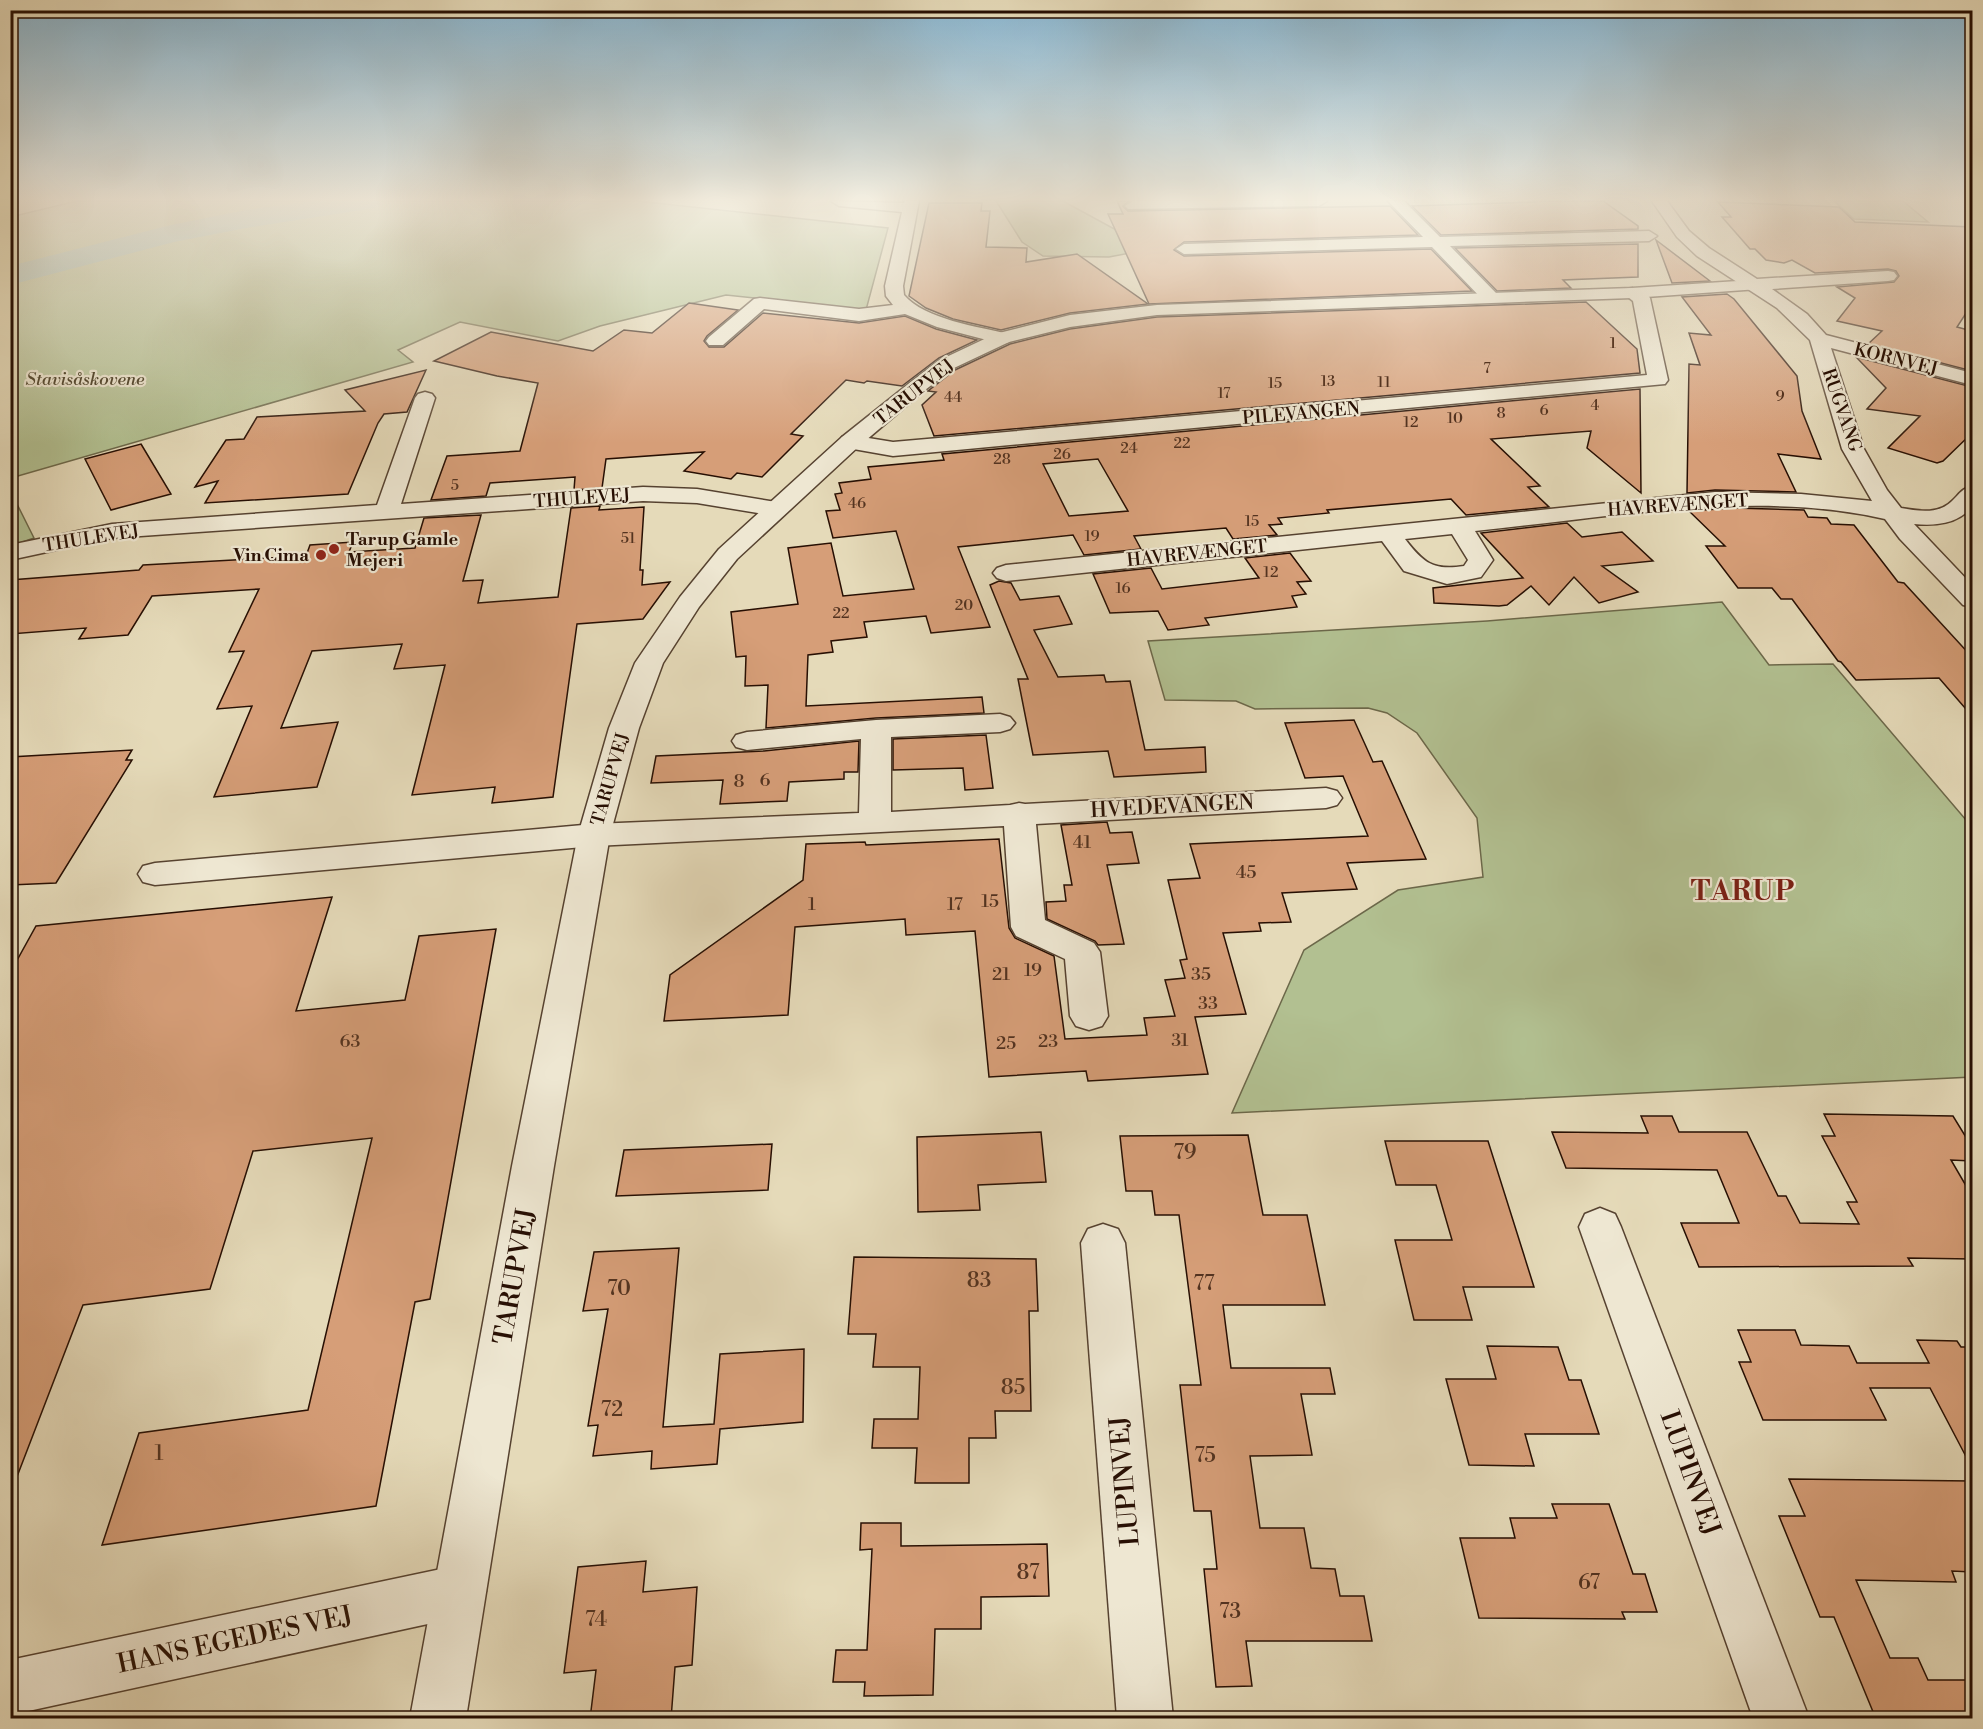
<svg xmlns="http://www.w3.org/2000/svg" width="1983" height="1729" font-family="'Libre Bodoni',serif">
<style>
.green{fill:#b2c091;stroke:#6c684a;stroke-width:1.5}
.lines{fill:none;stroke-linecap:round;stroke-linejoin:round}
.river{fill:#96bab1;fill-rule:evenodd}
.building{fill:#d69e78;stroke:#270f03;stroke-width:1.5;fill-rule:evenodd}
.minor-casing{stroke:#564230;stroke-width:3}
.tertiary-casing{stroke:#564230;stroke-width:3}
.minor{fill:#eee7d2;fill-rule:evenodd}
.tertiary{fill:#eee7d2;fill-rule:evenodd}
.poi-dot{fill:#8f2418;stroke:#eee7d2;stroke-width:2}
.labels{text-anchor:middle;stroke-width:4.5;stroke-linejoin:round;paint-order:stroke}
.far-number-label{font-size:15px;fill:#533320}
.far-street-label{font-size:18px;fill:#270f03;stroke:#eee7d2}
.far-park-label{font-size:18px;font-style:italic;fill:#584d35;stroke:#eee7d2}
.far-poi-label{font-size:18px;font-weight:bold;fill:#270f03;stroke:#eee7d2;text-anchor:start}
.number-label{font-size:18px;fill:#533320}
.street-label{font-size:21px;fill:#270f03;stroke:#eee7d2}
.near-number-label{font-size:21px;fill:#533320}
.near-street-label{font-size:26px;fill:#270f03;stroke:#eee7d2}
.district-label{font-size:27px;font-weight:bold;letter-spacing:1.5px;fill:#7a1f14;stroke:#eee7d2}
</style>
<rect width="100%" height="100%" fill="#e5dab9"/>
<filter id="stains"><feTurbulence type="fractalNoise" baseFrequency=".00333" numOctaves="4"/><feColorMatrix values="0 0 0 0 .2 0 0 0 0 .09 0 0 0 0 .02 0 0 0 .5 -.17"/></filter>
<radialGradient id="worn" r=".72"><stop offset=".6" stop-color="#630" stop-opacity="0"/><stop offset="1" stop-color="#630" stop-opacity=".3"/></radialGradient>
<g class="green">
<polygon points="77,201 637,201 888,228 866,310 726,295 600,326 558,341 460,322 398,350 413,362 11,478 10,217"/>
<polygon points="996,201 1063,201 1151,249 1109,257 1043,256 1022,242"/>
<polygon points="1834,201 1903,201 1928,222 1854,219"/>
<polygon points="10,490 34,538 11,546 10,546"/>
<polygon points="1722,602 1769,665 1833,664 1972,827 1972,1077 1232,1113 1304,950 1398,890 1483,877 1477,818 1417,733 1387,713 1368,708 1255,709 1236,701 1165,700 1148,641 1487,621"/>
</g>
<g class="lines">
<polygon class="river" points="313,201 382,201 378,207 368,209 246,228 174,242 10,285 10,266 171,225 246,210"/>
</g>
<g class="building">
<polygon points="1117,201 1129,201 1123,206 1128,211 1390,206 1418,235 1184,242 1174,250 1184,256 1431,249 1472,291 1149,304 1108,214 1123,214"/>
<polygon points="1534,201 1603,201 1638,226 1638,229 1441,235 1412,206 1535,202"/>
<polygon points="1718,202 1839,207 1855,222 1972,227 1972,304 1957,327 1972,331 1972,371 1868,344 1882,331 1837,321 1855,298 1837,287 1894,282 1899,276 1896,271 1888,269 1815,273 1792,260 1784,263 1766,260 1755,249 1750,249 1722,217 1731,217"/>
<polygon points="929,203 982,203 981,211 990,211 986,247 1027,248 1026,262 1077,254 1148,304 1070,313 1001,330 953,319 926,308 909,296"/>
<polygon points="1656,240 1710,281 1672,283"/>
<polygon points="1638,244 1638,277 1563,280 1571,288 1497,291 1455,248"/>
<polygon points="1727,294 1734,299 1797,376 1802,411 1821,459 1778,454 1796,492 1715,490 1687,493 1689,364 1700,365 1689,333 1711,335 1682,297"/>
<polygon points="1586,302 1637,349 1640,373 934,436 922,405 936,392 928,391 955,370 1010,344 1070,329 1157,317"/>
<polygon points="689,303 738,310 707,336 704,341 709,347 724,347 763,313 859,323 905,316 936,329 977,340 939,358 902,386 867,381 864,383 846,380 791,434 803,436 762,477 737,473 731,479 684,471 704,452 606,459 602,488 574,490 575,477 490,483 486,496 431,500 447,456 520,451 538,383 497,376 434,361 491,332 593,351 624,330 652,333"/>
<polygon points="1856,357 1972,387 1972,433 1943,461 1937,463 1888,448 1920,416 1867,409 1886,388"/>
<polygon points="426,370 407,412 384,414 378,423 348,494 205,503 218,481 195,487 226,440 244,439 257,417 365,411 345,390"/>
<path d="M1640 389 1641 493 1587 448 1591 431 1491 439 1540 486 1528 487 1549 507 1466 515 1451 499 1327 510 1329 513 1278 518 1282 524 1269 525 1277 535 1233 539 1226 528 1134 536 1141 549 1084 555 1073 535 958 547 990 627 931 633 926 616 864 622 867 637 831 641 833 652 808 655 806 706 982 697 984 713 876 718 766 728 768 685 745 686 746 656 736 657 731 612 798 604 788 548 831 543 843 596 914 589 896 531 833 538 826 511 840 510 835 494 842 493 839 483 871 479 868 467 944 460 942 454ZM1098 459 1128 511 1069 516 1043 464Z"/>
<polygon points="141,444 171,494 111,510 85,459"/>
<polygon points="600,506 599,510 644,507 640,570 643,570 642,585 670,582 643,619 577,624 553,797 492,803 495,787 412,795 445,665 394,669 402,644 312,651 281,728 338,722 317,787 214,797 252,706 217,709 244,651 229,652 259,589 152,596 128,635 79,639 86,628 10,634 10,580 139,570 143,565 306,556 310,545 353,542 349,552 415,548 424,518 481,515 463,581 483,580 478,603 558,597 571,508"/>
<polygon points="1733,508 1804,510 1808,517 1827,518 1831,524 1854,525 1898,582 1904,583 1972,657 1972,716 1939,678 1856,680 1841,662 1838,661 1792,599 1781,599 1772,588 1738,588 1706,546 1725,546 1689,511"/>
<polygon points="1567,523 1582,537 1622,532 1653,561 1602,566 1638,592 1599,603 1574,577 1549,605 1531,586 1507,605 1499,606 1434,603 1433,588 1523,578 1481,533"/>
<polygon points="1290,553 1311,581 1297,582 1306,594 1292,596 1297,607 1205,618 1209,625 1168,630 1158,611 1110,613 1093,574 1151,568 1162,589 1259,578 1245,558"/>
<polygon points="999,581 1011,583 1020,600 1059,596 1072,624 1034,630 1058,677 1104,675 1106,682 1130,681 1145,750 1205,747 1206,772 1114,777 1108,751 1033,755 1018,679 1028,679 990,585"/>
<polygon points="1354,720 1373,762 1382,761 1426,859 1347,863 1357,889 1282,893 1291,922 1259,923 1261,931 1223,933 1246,1014 1195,1017 1208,1074 1088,1081 1086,1071 989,1077 975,931 906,935 905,919 795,927 788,1015 664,1021 670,975 803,880 806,844 865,842 866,845 999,839 1009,928 1015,938 1054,956 1065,1039 1147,1035 1144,1018 1175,1016 1165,980 1185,978 1180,960 1187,959 1168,880 1200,878 1190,844 1368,836 1343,776 1305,778 1285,723"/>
<polygon points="986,735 993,788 965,790 963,768 893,770 893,739"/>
<polygon points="859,741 858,772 844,772 844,779 789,782 787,801 720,804 723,780 651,783 656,756 764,751"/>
<polygon points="132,750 126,760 132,760 56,883 10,885 10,757"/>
<polygon points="1107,822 1110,833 1132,832 1139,863 1107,865 1124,944 1098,945 1095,941 1047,919 1046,902 1066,901 1064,885 1072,885 1061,825"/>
<polygon points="332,897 296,1011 405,1000 419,936 496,929 430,1299 415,1302 376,1506 102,1545 139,1433 308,1410 372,1138 253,1151 210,1289 83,1305 13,1487 10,1487 10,973 36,926"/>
<polygon points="1824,1114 1953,1116 1972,1147 1972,1161 1951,1160 1972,1196 1972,1259 1908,1258 1913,1266 1699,1267 1681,1223 1739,1223 1717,1170 1566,1168 1552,1132 1648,1133 1641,1116 1672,1116 1679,1132 1747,1132 1778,1196 1786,1196 1800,1223 1859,1224 1847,1202 1857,1202 1822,1136 1835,1136"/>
<polygon points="1041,1132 1046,1182 978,1185 980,1210 918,1212 917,1137"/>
<polygon points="1248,1135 1263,1215 1307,1215 1325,1305 1223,1305 1231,1368 1330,1368 1335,1394 1301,1394 1312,1455 1250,1456 1260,1528 1304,1528 1311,1568 1335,1569 1340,1596 1364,1596 1372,1641 1246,1641 1252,1686 1216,1687 1204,1569 1217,1569 1211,1511 1194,1511 1180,1385 1201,1385 1179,1215 1155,1215 1152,1191 1126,1191 1120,1136"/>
<polygon points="1385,1141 1488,1141 1534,1287 1463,1287 1472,1320 1414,1320 1395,1240 1452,1240 1436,1185 1396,1185"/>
<polygon points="772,1144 768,1190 616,1196 624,1150"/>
<polygon points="679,1248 663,1427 714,1424 720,1354 804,1349 803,1422 720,1429 717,1464 651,1469 652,1451 593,1456 598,1425 588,1426 608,1309 583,1311 594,1252"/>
<polygon points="854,1257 1036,1259 1038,1311 1029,1311 1031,1411 995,1411 996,1438 969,1438 969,1483 915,1483 917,1448 872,1448 874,1419 918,1419 920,1367 873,1367 876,1334 848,1334"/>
<polygon points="1738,1330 1795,1330 1801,1345 1849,1346 1857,1363 1929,1363 1917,1340 1957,1341 1961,1347 1972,1347 1972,1468 1930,1388 1870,1388 1886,1420 1763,1420 1739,1362 1751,1362"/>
<polygon points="1487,1346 1558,1347 1569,1380 1581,1380 1599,1434 1525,1434 1534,1466 1469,1465 1446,1379 1496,1379"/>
<polygon points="1789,1479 1972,1481 1972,1572 1952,1571 1956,1582 1856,1580 1890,1658 1918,1658 1928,1680 1972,1680 1972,1719 1876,1719 1834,1617 1820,1617 1779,1516 1805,1516"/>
<polygon points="1552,1504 1609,1504 1633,1574 1645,1574 1657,1612 1622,1612 1625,1619 1479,1618 1460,1538 1515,1538 1510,1518 1557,1518"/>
<polygon points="861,1523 901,1523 901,1546 1047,1544 1049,1596 981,1597 981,1629 935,1629 933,1695 864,1696 865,1682 833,1682 836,1650 867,1650 872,1549 860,1550"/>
<polygon points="646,1561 643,1592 697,1587 692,1665 675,1667 671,1719 590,1719 596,1670 564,1673 578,1567"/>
</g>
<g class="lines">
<g class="minor-casing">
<g id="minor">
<path d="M831 201 904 203 905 201H919L903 286 904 295C924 319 979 327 1009 334L1012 338 1009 342 1002 344 937 327 905 314 859 321 764 309 723 345H709L706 341 709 337 754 299 760 298 859 309 893 305 886 296 885 286 902 212 839 206Z"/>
<polygon points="1133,201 1327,201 1319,206 1128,209 1125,206"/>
<polygon points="1388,201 1404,201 1440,237 1649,231 1657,236 1649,241 1450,246 1496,293 1499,297 1496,301 1484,301 1432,247 1184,254 1176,249 1184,244 1423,237"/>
<path d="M1652 201H1667L1689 231 1709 248 1757 279 1888 271 1894 272 1897 276 1894 280 1888 281 1772 289 1807 314 1826 335 1972 373V385L1831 348 1864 449 1887 490 1901 508C1919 511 1939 515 1953 500 1960 493 1963 488 1972 486V507C1957 524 1936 526 1914 524L1972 585V607L1963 605 1900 539 1885 519C1757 489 1605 518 1475 531L1493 560 1481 577 1447 584 1404 571 1382 541 1006 581 997 578 993 573 997 568 1006 565 1715 492 1801 494 1872 501 1842 449 1810 340 1777 308 1697 256 1677 237ZM1452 534 1468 560 1464 566C1432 571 1423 562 1405 539Z"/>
<polygon points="1632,288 1647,294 1650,298 1668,380 1665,384 893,456 842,447 839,442 842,437 850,435 893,442 1647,375 1633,301 1623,293 1626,289"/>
<polygon points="425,392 432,394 435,398 401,504 643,487 697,489 776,502 784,504 788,509 784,514 776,516 697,503 643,501 112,538 10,560 10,545 112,524 377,505 415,398 418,394"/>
<polygon points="1000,714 1010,717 1015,723 1010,729 1000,732 891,737 891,812 1010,805 1019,803 1025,804 1326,788 1337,791 1342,798 1337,805 1326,808 1036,824 1045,920 1094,943 1100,952 1108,1016 1102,1026 1089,1030 1076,1026 1070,1016 1065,959 1016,936 1011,927 1004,826 594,846 155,885 143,882 138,874 143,866 155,863 594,824 859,813 861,739 747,750 736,747 732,741 736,735 747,732 876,720"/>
<polygon points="1600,1208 1615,1214 1621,1227 1809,1718 1753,1718 1579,1227 1585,1214"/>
<polygon points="1103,1224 1118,1229 1125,1243 1173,1718 1117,1718 1081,1243 1088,1229"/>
<polygon points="460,1565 478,1573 486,1591 478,1609 460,1617 10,1715 10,1660"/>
</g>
</g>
<g class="tertiary-casing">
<polygon id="tertiary" points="1753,280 1759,281 1762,285 1759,289 1632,298 1157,315 1070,327 1009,342 954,368 925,390 858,447 737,559 699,607 663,663 639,728 610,835 554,1166 466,1718 410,1718 512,1166 578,835 609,728 635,663 680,597 719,549 842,437 911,382 940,360 995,334 1070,315 1157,305 1632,288"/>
</g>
<use href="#minor" class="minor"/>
<use href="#tertiary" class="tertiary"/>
</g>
<linearGradient id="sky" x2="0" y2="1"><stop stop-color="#87b6d2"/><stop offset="0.45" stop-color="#f3eee0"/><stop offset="1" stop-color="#f3eee0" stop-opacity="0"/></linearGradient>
<rect width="1983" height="443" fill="url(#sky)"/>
<g class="poi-dot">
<circle cx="334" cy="549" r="6"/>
<circle cx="321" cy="555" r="6"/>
</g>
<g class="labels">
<g class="far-number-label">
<text x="1613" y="348">1</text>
<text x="1487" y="373">7</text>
<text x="1328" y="386">13</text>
<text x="1384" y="387">11</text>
<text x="1275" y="388">15</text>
<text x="1224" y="398">17</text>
<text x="1780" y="401">9</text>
<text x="953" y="402">44</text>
<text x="1595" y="410">4</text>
<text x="1544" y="415">6</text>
<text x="1501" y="418">8</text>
<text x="1455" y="423">10</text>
<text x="1411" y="427">12</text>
<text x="1182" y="448">22</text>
<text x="1129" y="453">24</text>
<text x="1062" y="459">26</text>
<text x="1002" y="464">28</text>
<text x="455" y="490">5</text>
<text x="857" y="508">46</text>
<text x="1252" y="526">15</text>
<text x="1092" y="541">19</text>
<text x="628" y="543">51</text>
<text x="1271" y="577">12</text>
<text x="1123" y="593">16</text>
<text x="964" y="610">20</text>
<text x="841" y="618">22</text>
</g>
<g class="far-street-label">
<text transform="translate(1896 359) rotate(14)" y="6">KORNVEJ</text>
<text transform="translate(914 392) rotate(-38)" y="6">TARUPVEJ</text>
<text transform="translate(1842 410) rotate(71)" y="6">RUGVANG</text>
<text transform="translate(1301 413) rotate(-5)" y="6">PILEVANGEN</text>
<text transform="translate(582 498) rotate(-4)" y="6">THULEVEJ</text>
<text transform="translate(1678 505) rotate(-4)" y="6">HAVREVÆNGET</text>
<text transform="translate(91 538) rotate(-9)" y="6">THULEVEJ</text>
<text transform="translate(1197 553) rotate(-6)" y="6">HAVREVÆNGET</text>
<text transform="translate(610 779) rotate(-74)" y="6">TARUPVEJ</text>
</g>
<g class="far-park-label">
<text x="85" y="385">Stavisåskovene</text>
</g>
<g class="far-poi-label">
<text x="346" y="545">Tarup Gamle<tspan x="346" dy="21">Mejeri</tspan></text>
<text x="309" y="561" text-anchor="end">Vin Cima</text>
</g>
<g class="number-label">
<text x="765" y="786">6</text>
<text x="739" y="787">8</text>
<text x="1082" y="848">41</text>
<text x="1246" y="878">45</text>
<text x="990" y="907">15</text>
<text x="812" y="910">1</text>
<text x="955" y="910">17</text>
<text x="1033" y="976">19</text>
<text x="1001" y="980">21</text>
<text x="1201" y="980">35</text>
<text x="1208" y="1009">33</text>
<text x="1180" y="1046">31</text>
<text x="350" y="1047">63</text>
<text x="1048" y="1047">23</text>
<text x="1006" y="1049">25</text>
</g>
<g class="street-label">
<text transform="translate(1172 806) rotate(-3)" y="7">HVEDEVANGEN</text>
</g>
<g class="near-number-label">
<text x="1185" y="1159">79</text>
<text x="979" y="1287">83</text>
<text x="1204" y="1290">77</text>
<text x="619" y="1295">70</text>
<text x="1013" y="1394">85</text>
<text x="612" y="1416">72</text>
<text x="159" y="1460">1</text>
<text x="1205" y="1462">75</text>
<text x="1028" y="1579">87</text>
<text x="1589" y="1589">67</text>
<text x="1230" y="1618">73</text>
<text x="596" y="1626">74</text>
</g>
<g class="near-street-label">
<text transform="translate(514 1276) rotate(-80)" y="9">TARUPVEJ</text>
<text transform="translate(1691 1473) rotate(70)" y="9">LUPINVEJ</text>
<text transform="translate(1124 1481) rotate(-95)" y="9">LUPINVEJ</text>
<text transform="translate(235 1639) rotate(-12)" y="9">HANS EGEDES VEJ</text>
</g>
<g class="district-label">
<text x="1743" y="900">TARUP</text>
</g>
</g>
<rect width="1983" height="1729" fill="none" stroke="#e5dab9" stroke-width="36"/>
<rect x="12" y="12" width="1959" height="1705" fill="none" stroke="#270f03" stroke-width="3"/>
<rect x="18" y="18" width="1947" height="1693" fill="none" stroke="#270f03" stroke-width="1.5"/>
<rect width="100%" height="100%" filter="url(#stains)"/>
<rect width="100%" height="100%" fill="url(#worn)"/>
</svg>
